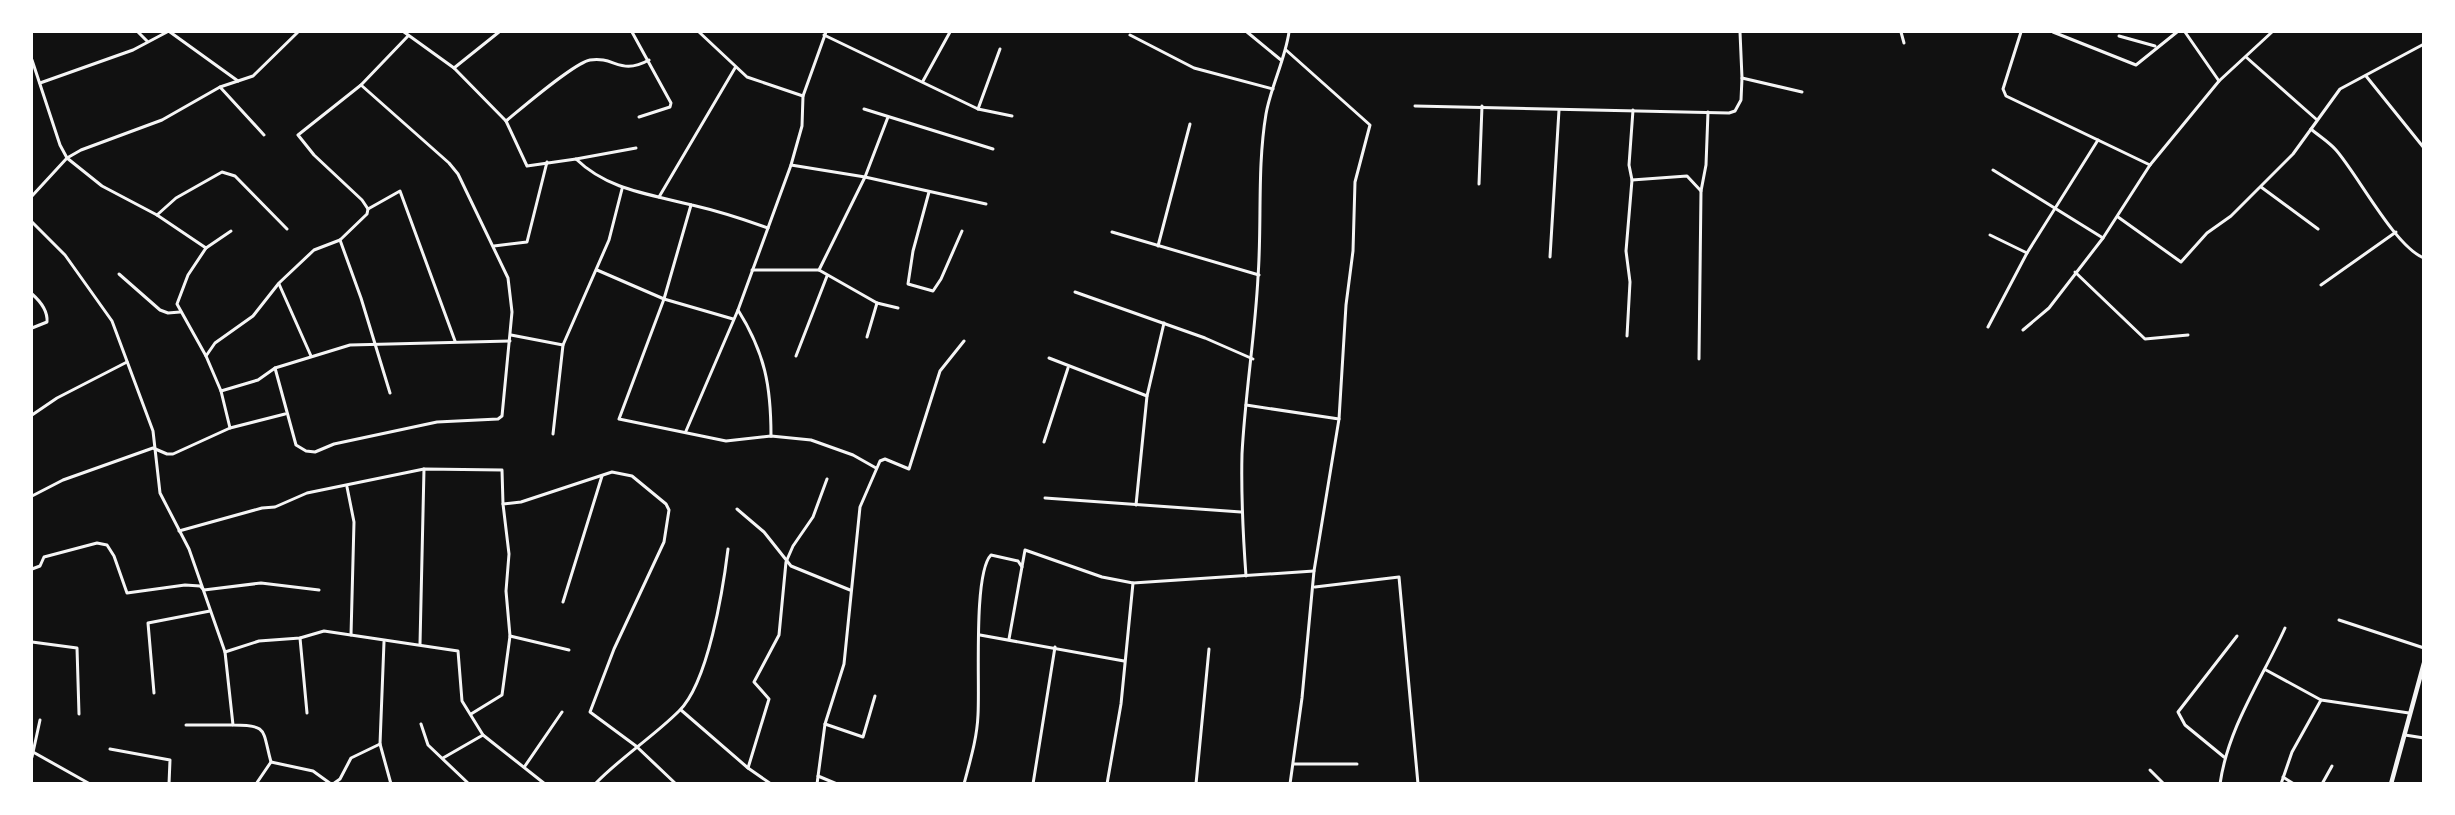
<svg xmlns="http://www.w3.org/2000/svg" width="2455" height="815" font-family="'Roboto Condensed',sans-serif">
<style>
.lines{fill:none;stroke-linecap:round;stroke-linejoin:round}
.minor{stroke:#f5f5f5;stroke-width:3}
.secondary{stroke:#f5f5f5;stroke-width:4.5}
</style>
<rect width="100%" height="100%" fill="#111"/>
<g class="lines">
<g class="minor">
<polyline points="138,32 147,41"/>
<polyline points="170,32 238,81"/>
<path d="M404 32 454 68 506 121 527 166 576 159C608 190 649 194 692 205 718 211 743 219 768 228"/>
<polyline points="632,32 671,103 670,107 639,117"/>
<polyline points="699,32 747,77 803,96"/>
<polyline points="1247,32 1281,60"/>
<polyline points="1901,32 1904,43"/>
<polyline points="2021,32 2003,89 2006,96 2150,165"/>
<polyline points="2053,32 2136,65 2177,32"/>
<polyline points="2185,32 2219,81"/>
<polyline points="2423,32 2424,33"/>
<polyline points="824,35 978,109 1012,116"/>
<polyline points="1130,35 1194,68 1273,89"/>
<polyline points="2119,36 2155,46"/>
<polyline points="1286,50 1370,125 1355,182 1353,251 1346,305 1339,419 1314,571 1302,698 1290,784"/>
<polyline points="2246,57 2316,119"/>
<polyline points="32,60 60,145 67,158 102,186 157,215 206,248 188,275 177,304 206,356 221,391 230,428"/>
<polyline points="454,68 499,32"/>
<polyline points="2366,76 2424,148"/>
<polyline points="1742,78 1802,92"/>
<polyline points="923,81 950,32"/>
<polyline points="40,83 133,50 167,32"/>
<polyline points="220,87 264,135"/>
<polyline points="1415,106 1729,113 1735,111 1741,100 1742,78 1740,32"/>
<polyline points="864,109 993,149"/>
<polyline points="978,109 1000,49"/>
<path d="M506 121C522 108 574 63 590 60 615 56 620 76 649 60"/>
<path d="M2311 129C2319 136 2329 142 2336 150 2358 175 2395 247 2424 258"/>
<polyline points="576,159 636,148"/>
<polyline points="791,165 865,177 986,204"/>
<polyline points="1993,170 2103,238"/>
<polyline points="1632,180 1687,176 1701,191 1699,359"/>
<polyline points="1479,184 1482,106"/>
<polyline points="2261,187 2318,229"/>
<polyline points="1701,191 1706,165 1708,112"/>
<polyline points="929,192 913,251 908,284 933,291 941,279 962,231"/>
<polyline points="32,196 67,158 81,150 162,120 220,87 253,76 298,32"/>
<polyline points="659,197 735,68"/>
<polyline points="691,205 664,299 619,419 726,441 771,436 811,440 853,455 876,468"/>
<polyline points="368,209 400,191 455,341"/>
<polyline points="157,215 176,198 222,172 235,176 287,229"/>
<polyline points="2118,217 2181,262 2207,233 2231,216 2293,154 2340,89 2424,44"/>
<path d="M32 222 65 255 112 321 153 431 160 493 189 549 225 652 233 725C269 725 262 730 271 762L256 784"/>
<polyline points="1112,232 1259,275"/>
<polyline points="1990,235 2027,253"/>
<polyline points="340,240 361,298 390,393"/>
<polyline points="494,246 527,242 547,162"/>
<polyline points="1158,246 1190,124"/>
<polyline points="206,248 231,231"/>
<polyline points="1550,257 1559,110"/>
<polyline points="597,270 664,299 733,319"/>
<polyline points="752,270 819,270 877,303 898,308"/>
<polyline points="819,270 865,177 888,117"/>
<polyline points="2075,272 2145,339 2188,335"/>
<polyline points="119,274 160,310 168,313 180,312"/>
<polyline points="279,284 311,356"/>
<polyline points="2321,285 2396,232"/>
<polyline points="1075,292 1205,338 1253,359"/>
<path d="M32 294C40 301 48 310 47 322L32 328"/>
<path d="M738 310C765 353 771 386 771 436"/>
<polyline points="1988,327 2027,253 2098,140"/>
<polyline points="2023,330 2049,308 2103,238 2150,165 2219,81 2272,32"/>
<polyline points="511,335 563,345"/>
<polyline points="1627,336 1630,282 1626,251 1632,180 1629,165 1633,110"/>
<polyline points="867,337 877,303"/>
<polyline points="206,356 215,343 253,316 279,283 314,250 340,240 367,214 368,209 362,200 314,155 298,135 361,85 408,36"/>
<polyline points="796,356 827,276"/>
<polyline points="1049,358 1147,396"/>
<polyline points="275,368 296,445 306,451 315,452 334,444 437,422 498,419 502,416 512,312 508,278 458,174 449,163 361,85"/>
<polyline points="221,391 258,380 275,368 350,345 510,341"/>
<polyline points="1246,405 1339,419"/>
<polyline points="32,415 57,398 127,362"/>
<polyline points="686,431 738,310 791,165 802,126 803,96 826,32"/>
<polyline points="553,434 563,345 609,240 622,189"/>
<polyline points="1044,442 1068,368"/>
<polyline points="347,487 354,522 351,635"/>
<polyline points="32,496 63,480 153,448 167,454 173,454 230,428 285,414"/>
<polyline points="1045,498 1241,512"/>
<polyline points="1136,505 1147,396 1164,323"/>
<polyline points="737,509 764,532 791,566 850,590"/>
<polyline points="179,531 262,508 275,507 307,493 424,469 502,470 503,504"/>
<polyline points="32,569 40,566 44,557 97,543 107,545 114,556 127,593 185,585 200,586 204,590 261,583 319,590"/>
<path d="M1246 576C1243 535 1241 495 1242 454 1245 395 1255 336 1258 277 1262 223 1257 168 1266 114 1271 86 1285 60 1289 32"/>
<polyline points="1315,587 1399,577 1418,784"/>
<polyline points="563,602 602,476"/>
<polyline points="2339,620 2424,648"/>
<polyline points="980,635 1124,661"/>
<polyline points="510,636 569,650"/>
<polyline points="300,638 307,713"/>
<polyline points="1009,639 1025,550 1102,577 1133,583 1314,571"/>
<polyline points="32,642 77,648 79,714"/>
<polyline points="384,642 380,744 391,784"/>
<polyline points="420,644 424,469"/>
<polyline points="225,652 259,641 300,638 324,631 458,651 462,701 483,735 545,784"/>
<polyline points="2266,670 2321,700"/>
<polyline points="154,693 148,623 210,611"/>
<polyline points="681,710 748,768 771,784"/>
<polyline points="471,714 502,695 510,636 506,591 509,554 503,504 521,502 612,472 632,476 666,504 669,510 664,542 614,649 590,712 636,746 676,784"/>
<polyline points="421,724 428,745 469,784"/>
<polyline points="825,724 863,737 875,696"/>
<polyline points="186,725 232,725"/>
<polyline points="2405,735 2424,738"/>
<polyline points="110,749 170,760 169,784"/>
<polyline points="33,752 90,784"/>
<polyline points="32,757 40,720"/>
<polyline points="2224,757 2185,725 2178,712 2237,636"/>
<polyline points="443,758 483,735"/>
<polyline points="271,762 313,771 331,784"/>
<polyline points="1294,764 1357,764"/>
<polyline points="525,766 562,712"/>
<polyline points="748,768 769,699 754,682 779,635 786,562 793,546 813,517 827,479"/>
<polyline points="2150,770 2164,784"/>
<polyline points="818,776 837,784"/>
<polyline points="2283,777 2294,784"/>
<polyline points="333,784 340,779 351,758 380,744"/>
<path d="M595 784C621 757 653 737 679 711 708 683 723 590 728 549"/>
<polyline points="817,784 825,724 844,664 860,507 880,461 885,459 909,469 940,371 964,341"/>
<path d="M964 784C970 761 977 739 978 715 980 685 973 573 991 555L1018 561 1022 567"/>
<polyline points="1033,784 1055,647"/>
<polyline points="1107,784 1121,704 1133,583"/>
<polyline points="1196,784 1209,649"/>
<path d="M2220 784C2228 727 2262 679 2285 628"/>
<polyline points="2281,784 2292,752 2321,700 2409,713"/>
<polyline points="2322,784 2332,766"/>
</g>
<polyline class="secondary" points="2391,784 2424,663"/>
</g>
<rect width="2455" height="815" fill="none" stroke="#ffffff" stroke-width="66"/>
</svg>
